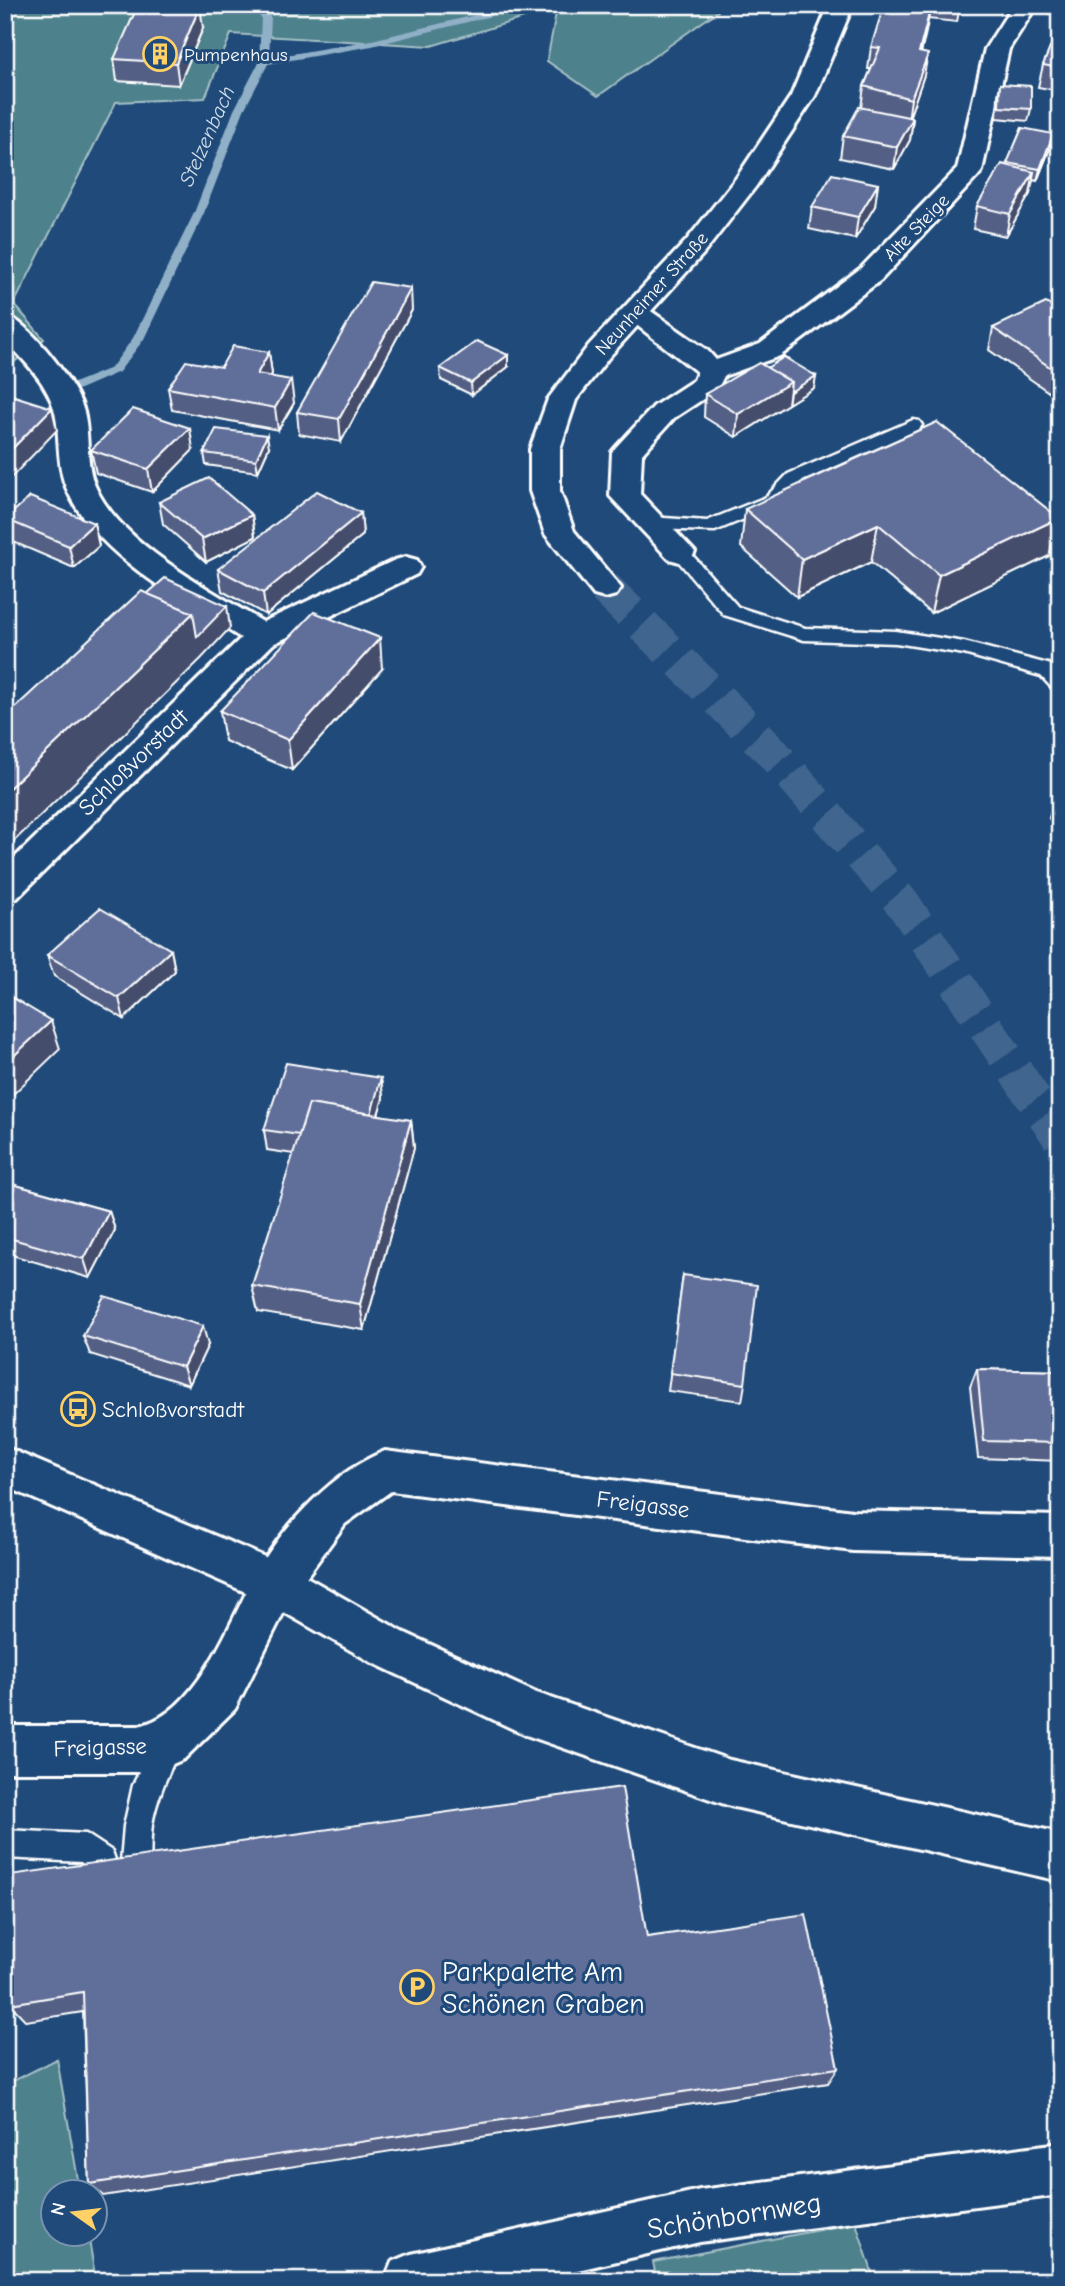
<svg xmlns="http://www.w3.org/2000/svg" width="1065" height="2286" font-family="'Comic Neue',sans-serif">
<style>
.green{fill:#4e818c;stroke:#a6c0c6;stroke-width:2}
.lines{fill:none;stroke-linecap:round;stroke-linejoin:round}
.stream{fill:#90b0c8;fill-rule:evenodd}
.tertiary-tunnel{stroke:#41658e;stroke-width:35;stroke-dasharray:35 18;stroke-linecap:butt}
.service-casing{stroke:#fff;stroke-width:5}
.minor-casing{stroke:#fff;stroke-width:6}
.tertiary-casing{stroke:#fff;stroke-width:6}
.service{fill:#1f4a7a;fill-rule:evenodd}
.minor{fill:#1f4a7a;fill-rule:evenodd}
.tertiary{fill:#1f4a7a;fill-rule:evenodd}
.wall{fill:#535f84;stroke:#fff;stroke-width:2}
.shaded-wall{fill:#444d6c;stroke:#fff;stroke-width:2}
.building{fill:#616e9a;stroke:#fff;stroke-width:2}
.labels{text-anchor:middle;stroke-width:6;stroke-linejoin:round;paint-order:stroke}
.far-poi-label{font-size:19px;fill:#fff;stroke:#1f4a7a;text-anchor:start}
.far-street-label{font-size:19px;fill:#fff;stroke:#1f4a7a}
.far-water-label{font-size:21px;font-style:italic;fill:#d1dee8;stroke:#1f4a7a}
.street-label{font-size:23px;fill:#fff;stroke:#1f4a7a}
.poi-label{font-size:23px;fill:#fff;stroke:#1f4a7a;text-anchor:start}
.near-poi-label{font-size:28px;fill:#fff;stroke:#1f4a7a;text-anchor:start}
.near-street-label{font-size:28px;fill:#fff;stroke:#1f4a7a}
</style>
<rect width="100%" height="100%" fill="#1f4a7a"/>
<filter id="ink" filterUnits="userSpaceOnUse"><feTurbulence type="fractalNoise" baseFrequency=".0143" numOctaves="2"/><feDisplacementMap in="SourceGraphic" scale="14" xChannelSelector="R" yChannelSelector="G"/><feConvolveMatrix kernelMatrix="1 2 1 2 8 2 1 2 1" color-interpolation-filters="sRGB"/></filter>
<g filter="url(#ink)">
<g class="green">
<polygon points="5,5 718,5 718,11 598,96 547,61 557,8 431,46 231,34 205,98 116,102 14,304 44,339 5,369"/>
<polygon points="57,2059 80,2191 52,2192 52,2234 88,2234 96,2281 5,2281 5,2085"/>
<polygon points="856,2223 875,2281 657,2281 653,2262"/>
</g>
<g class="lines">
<polygon class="stream" points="252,5 262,5 271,18 269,58 372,40 517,5 535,5 372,46 268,64 244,110 204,213 144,339 119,372 57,399 49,399 49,393 111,368 133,338 194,213 234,110 259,62 261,18"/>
<polyline class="tertiary-tunnel" points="605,588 770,750 904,905 1060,1138"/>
<g class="service-casing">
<g id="service">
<polygon points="913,420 919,421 922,425 919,429 800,482 778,505 715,531 650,529 641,523 650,517 707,521 766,497 788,474"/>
<polygon points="680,546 686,548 738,607 805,628 896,631 964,642 1055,666 1060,672 1060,691 1053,689 1041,676 964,654 896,643 804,640 724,615 674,556 671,552"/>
<path d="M168 1729 178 1733 182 1743C170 1771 157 1795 152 1825 149 1847 153 1870 144 1890L134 1894 124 1890 122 1886 119 1893 109 1897 99 1893 91 1870 81 1862 5 1858V1830L86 1834 112 1851 120 1874 124 1826 133 1785 158 1733Z"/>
</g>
</g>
<g class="minor-casing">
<g id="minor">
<polygon points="1013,5 1037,5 1009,49 982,171 978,176 881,280 780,356 724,376 717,390 674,418 642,454 640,494 695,552 691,559 680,562 669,559 610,496 612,452 617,446 654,406 694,380 697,372 621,313 625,307 635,305 645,307 708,351 716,360 760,344 861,268 957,169 985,49"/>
<path d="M5 315C29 321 79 387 84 412 90 436 85 462 95 486 120 544 211 590 263 622L395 560 406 557 417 560 421 567 417 574 273 644 17 898 5 902V867L241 638C183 601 88 551 64 482 58 463 59 443 57 424 54 389 28 365 5 340Z"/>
<path d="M385 1451 853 1511 1060 1516V1556L853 1551 391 1491 345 1524 291 1598 235 1709 184 1759 168 1766 138 1772H5V1726H138C199 1714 230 1619 258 1570 285 1524 334 1471 385 1451Z"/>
<polygon points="1060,2143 1060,2195 700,2242 530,2281 384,2281 392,2262 411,2254 700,2190"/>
</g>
</g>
<g class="tertiary-casing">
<g id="tertiary">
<polygon points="829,5 853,5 815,96 756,186 704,253 609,357 576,400 560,449 560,491 574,531 621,588 616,595 605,598 594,595 545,534 530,491 530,449 548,399 589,345 686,241 737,177 791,96"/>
<polygon points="5,1447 291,1568 403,1632 534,1692 730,1760 1060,1833 1060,1881 730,1806 526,1735 371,1662 259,1598 5,1486"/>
</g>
</g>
<use href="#service" class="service"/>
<use href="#minor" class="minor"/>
<use href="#tertiary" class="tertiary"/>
</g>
<g class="wall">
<polygon points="912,5 960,5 957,22 928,19 921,53 924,75 909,118 913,118 910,140 894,169 840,158 843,136 861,108 864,86 871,69 868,69 871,47 912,8"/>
<polygon points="203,28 179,85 117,81 114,59"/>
<polygon points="1060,28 1060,91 1038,87 1043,65"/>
<polygon points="1000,84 1031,109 1028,121 997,118 998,95"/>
<polygon points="1022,128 1051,146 1037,181 1033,180 1030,194 1006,236 973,229 977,206 1007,165"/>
<polygon points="875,206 855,239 809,229 812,207"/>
<polygon points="412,310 341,442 299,434 297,412"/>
<polygon points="1060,312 1060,400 989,350 993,328"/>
<polygon points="269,352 272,374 271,376 294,403 278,430 172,410 168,388 221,367"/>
<polygon points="508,367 472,395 441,380 440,368"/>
<polygon points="767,367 816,376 814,388 736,437 704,417 705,394"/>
<polygon points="269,447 258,472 206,465 204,453"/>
<polygon points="91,450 193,450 152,492 96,473"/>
<polygon points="159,502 252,515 255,537 206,562 163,524"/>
<polygon points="745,509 1059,518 1049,556 931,613 871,562 797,597 741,547"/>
<polygon points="361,513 363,535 266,615 222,591 218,569"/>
<polygon points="5,519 94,523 99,546 74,568 11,541"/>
<polygon points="382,669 292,770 225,741 220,711"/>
<polygon points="1060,787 1060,835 1049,818 1058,788"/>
<polygon points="171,950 175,971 124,1019 54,976 47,955"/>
<polygon points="381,1078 383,1098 378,1115 411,1120 414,1148 364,1330 258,1312 252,1286 294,1154 267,1150 264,1130"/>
<polygon points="5,1182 109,1211 115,1230 90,1278 5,1253"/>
<polygon points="683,1275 745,1384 742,1401 668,1391"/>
<polygon points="83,1336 208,1345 189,1385 90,1354"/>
<polygon points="977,1369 1060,1371 1060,1461 978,1458 970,1387"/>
<polygon points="10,1875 647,1937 838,2068 828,2083 103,2196 89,2184 83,2012 26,2021 10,2004"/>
</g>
<g class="shaded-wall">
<polygon points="200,6 203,28 179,85 176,63"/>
<polygon points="930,10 926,32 916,74 919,52"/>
<polygon points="928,54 924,75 908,121 911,99"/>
<polygon points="913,118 910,140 894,169 897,147"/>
<polygon points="1053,134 1051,146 1037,181 1040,169"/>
<polygon points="1034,172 1030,194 1006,236 1010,214"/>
<polygon points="878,184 875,206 855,239 858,217"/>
<polygon points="411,288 412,310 341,442 339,419"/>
<polygon points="269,352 272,374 259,396 257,374"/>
<polygon points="508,355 508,367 472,395 471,383"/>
<polygon points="816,376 814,388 788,404 790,392"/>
<polygon points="291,380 294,403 278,430 275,408"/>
<polygon points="791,382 788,404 736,437 738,414"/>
<polygon points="52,408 57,430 5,484 5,456"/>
<polygon points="190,428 193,450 152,492 148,469"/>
<polygon points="267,435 269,447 258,472 256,460"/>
<polygon points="361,513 363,535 266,615 263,593"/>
<polygon points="252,515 255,537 206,562 202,539"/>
<polygon points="1059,518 1049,556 931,613 939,575"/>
<polygon points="94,523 99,546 74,568 69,546"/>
<polygon points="878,524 871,562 797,597 802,559"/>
<polygon points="227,606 230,628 201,659 5,850 5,792 193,613"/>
<polygon points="380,638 382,669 292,770 288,740"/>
<polygon points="171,950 175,971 124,1019 119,998"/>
<polygon points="51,1021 60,1049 5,1102 5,1064"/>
<polygon points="381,1078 383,1098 370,1141 368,1121"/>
<polygon points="411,1120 414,1148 364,1330 360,1304"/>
<polygon points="109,1211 115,1230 90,1278 84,1259"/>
<polygon points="203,1326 208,1345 189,1385 183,1367"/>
</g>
<g class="building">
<polygon points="138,5 200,6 176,63 114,59"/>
<polygon points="884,5 897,5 930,10 919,52 928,54 911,99 864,86 880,48 871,47"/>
<polygon points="1058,28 1060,28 1060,68 1043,65"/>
<polygon points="1000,84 1031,86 1031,109 999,107"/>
<polygon points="859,107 913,118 897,147 843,136"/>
<polygon points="1022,128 1053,134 1040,169 1007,163"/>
<polygon points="1002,164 1034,172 1010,214 977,206"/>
<polygon points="832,174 878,184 858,217 812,207"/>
<polygon points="371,282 411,288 339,419 297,412"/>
<polygon points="1046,303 1060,312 1060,374 993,328"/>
<polygon points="477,341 508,355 471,383 440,368"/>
<polygon points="233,346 269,352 257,374 291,380 275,408 168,388 186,361 221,367"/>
<polygon points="784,357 816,376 790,392 791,382 767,368"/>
<polygon points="759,363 791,382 738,414 705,394"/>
<polygon points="5,393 52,408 5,456"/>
<polygon points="133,409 190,428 148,469 91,450"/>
<polygon points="937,422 1059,518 939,575 878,524 802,559 745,509"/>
<polygon points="216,429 267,435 256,460 204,453"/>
<polygon points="209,478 252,515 202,539 159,502"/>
<polygon points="317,491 361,513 263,593 218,569"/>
<polygon points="30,497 94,523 69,546 5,519"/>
<polygon points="165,578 227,606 197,637 193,613 147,594"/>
<polygon points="141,591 193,613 5,792 5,717"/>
<polygon points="314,612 380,638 288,740 220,711"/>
<polygon points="100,908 171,950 119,998 47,955"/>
<polygon points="5,993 51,1021 5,1064"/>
<polygon points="286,1063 381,1078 371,1114 309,1104 299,1135 264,1130"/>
<polygon points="309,1104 411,1120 360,1304 252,1286"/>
<polygon points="5,1182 109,1211 84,1259 5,1237"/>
<polygon points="683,1275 757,1285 745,1384 670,1373"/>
<polygon points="104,1296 203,1326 183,1367 83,1336"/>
<polygon points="977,1369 1060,1371 1060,1443 984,1441"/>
<polygon points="622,1787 647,1937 806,1914 838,2068 89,2184 83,1992 10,2004 10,1875"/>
</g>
</g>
<defs>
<g id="building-ring" transform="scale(1.75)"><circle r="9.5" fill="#1f4a7a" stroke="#ffd166" stroke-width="1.5"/><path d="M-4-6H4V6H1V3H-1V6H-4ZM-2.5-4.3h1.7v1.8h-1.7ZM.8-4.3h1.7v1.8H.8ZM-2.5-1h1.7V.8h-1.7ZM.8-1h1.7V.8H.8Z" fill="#ffd166"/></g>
<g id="bus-ring" transform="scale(1.75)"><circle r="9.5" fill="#1f4a7a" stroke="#ffd166" stroke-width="1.5"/><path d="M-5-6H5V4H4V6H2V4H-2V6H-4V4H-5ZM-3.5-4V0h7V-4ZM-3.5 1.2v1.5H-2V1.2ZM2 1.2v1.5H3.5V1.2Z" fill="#ffd166"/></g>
<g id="parking-ring" transform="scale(1.75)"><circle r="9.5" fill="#1f4a7a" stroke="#ffd166" stroke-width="1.5"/><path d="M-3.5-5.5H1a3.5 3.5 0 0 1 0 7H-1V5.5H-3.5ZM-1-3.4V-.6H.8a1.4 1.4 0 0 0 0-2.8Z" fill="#ffd166"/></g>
</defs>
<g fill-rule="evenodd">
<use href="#building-ring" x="160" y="54"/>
<use href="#bus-ring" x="78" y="1409"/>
<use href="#parking-ring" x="417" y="1987"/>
</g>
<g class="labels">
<g class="far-poi-label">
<text x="184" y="61">Pumpenhaus</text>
</g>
<g class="far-street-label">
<text transform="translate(916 227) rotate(-46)" y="7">Alte Steige</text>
<text transform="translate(651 293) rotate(-48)" y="7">Neunheimer Straße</text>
</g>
<g class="far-water-label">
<text transform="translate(207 136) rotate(-66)" y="7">Stelzenbach</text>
</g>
<g class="street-label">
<text transform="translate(133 762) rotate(-44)" y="8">Schloßvorstadt</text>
<text transform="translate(643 1504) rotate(7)" y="8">Freigasse</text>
<text transform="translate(100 1747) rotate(-2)" y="8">Freigasse</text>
</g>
<g class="poi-label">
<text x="102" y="1417">Schloßvorstadt</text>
</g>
<g class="near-poi-label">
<text x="442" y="1981">Parkpalette Am<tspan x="442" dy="32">Schönen Graben</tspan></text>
</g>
<g class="near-street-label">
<text transform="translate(734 2215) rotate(-9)" y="10">Schönbornweg</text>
</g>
</g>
<rect width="1065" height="2286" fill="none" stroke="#1f4a7a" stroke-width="28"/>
<rect x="14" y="14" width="1037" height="2258" fill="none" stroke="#fff" stroke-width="2.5" filter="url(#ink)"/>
<g transform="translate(74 2213) rotate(284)"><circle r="33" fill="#1f4a7a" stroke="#7992af" stroke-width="2"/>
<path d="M0-5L12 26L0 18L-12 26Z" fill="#ffd166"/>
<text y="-10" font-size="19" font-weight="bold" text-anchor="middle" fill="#ffffff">N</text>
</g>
</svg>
